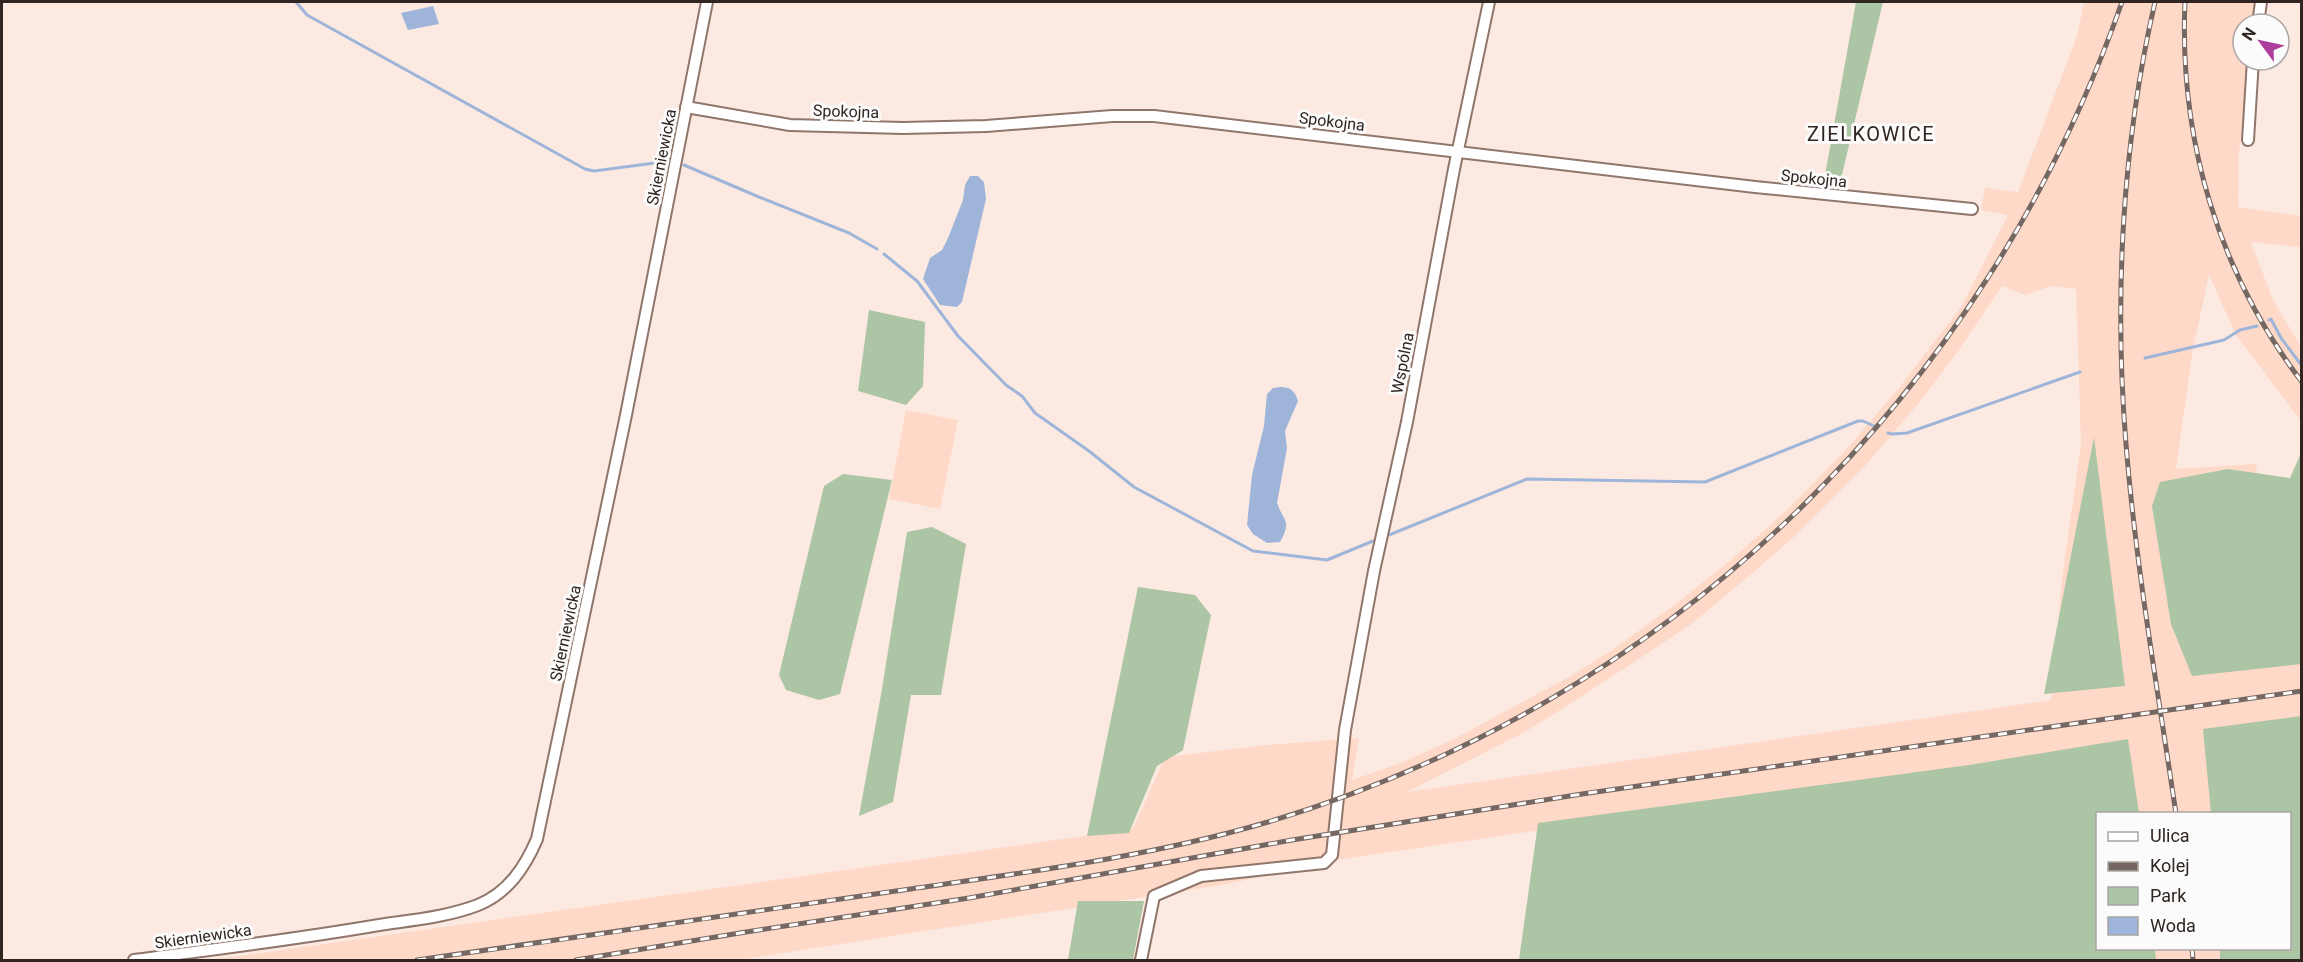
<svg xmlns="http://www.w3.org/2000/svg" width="2303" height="962" font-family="Roboto,sans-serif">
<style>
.built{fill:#fed9c8;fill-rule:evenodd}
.green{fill:#acc5a4}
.water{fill:#9eb5d9}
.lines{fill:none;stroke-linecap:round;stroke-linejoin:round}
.stream{stroke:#9eb5d9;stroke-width:3}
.minor-casing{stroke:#90766a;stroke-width:14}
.minor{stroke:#fff;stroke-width:10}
.rail-casing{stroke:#756761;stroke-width:5}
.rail{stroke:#fbfbfb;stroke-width:3;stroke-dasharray:9;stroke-linecap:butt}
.labels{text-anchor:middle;stroke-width:6;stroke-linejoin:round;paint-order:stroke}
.street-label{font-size:16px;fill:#302520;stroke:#fbfbfb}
.quarter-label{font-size:20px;letter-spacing:1.5px;fill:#302520;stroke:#fbfbfb}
</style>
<rect width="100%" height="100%" fill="#fceae2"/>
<g class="built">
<path d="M2084 2H2263L2258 24H2243V60H2251L2239 152 2238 207 2301 216V247L2251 242 2273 300 2301 347V421L2236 335 2209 275 2193 349 2176 469 2256 464 2281 660 2301 658V960H2123L2121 949 2290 948V814L2104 813 2096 749 1343 859 1222 885 738 960H211L1133 829 1165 757 1267 745 1359 738 1352 780 1401 763 1454 739 1569 677 1614 649 1682 599 1732 559 1786 511 1845 451 1899 388 1961 307 2008 215 1981 210 1985 188 2018 192 2077 36ZM2002 286 2025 295 2051 286 2076 289 2081 444 2062 579 2051 700 1407 792 1523 733 1573 702 1689 626 1750 575 1796 535 1863 468 1918 404 1959 350Z"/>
<polygon points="906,410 958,420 940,509 889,499"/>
</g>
<g class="green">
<polygon points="1856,2 1883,2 1840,183 1824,181"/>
<polygon points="869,310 925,322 923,386 906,405 858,391"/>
<polygon points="2094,437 2125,686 2044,694"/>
<polygon points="2301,453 2301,664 2192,676 2171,624 2152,506 2160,482 2228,469 2290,478"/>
<polygon points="843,474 892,480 840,694 819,700 786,690 779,675 824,486"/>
<polygon points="932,527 966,544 941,695 911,695 893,802 859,816 881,695 907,532"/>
<polygon points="1138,587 1195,595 1211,615 1183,750 1157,766 1129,833 1087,836"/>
<polygon points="2301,716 2301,960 2220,960 2220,949 2290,948 2290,814 2211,813 2203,729"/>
<polygon points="2128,739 2139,813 2098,814 2098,948 2155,949 2156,960 1519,960 1538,823 1969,765"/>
<polygon points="1078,901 1144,901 1133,960 1068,960"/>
</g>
<g class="water">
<polygon points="433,6 439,24 408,30 401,13"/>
<polygon points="970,176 978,176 984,182 986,199 962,302 957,307 940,305 923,279 930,258 942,250 948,238 963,200 965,185"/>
<path d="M1280 387C1291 387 1295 391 1298 401L1285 431 1287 448 1277 503C1284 522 1292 521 1280 542L1267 543 1253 534 1247 525 1252 475 1264 426 1267 394 1273 388Z"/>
</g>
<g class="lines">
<g class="stream">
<polyline points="296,2 307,15 585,169 594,171 670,161"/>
<polyline points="684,165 759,197 849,233 877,249"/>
<polyline points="884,254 917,281 958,336 1006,385 1022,396 1035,413 1089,451 1134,487 1253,551 1327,560 1373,541"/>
<polyline points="2269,320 2271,319 2281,338 2302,366"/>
<polyline points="2145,358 2224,340 2240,330 2257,326"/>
<polyline points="1888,433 1892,434 1907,433 2080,372"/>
<polyline points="1389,535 1527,479 1705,482 1858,421 1863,421 1874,426"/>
</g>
<g class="minor-casing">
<g id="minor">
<polyline points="2258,24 2261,2"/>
<polyline points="686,107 790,125 903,128 986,126 1112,116 1154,116 1755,187 1972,209"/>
<polyline points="2248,140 2253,60"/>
<path d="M134 960C216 949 298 939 379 925 412 920 447 917 478 905 508 893 525 867 537 839L626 415 707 2"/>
<polyline points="1141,960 1154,896 1201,876 1324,863 1332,855 1345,730 1374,571 1407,422 1454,169 1489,2"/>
</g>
</g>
<use href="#minor" class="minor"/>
<g class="rail-casing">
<g id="rail">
<path d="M2155 2C2122 145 2114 298 2126 444 2136 568 2158 691 2176 814"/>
<path d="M2185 2C2179 139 2218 272 2302 382"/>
<polyline points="2192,948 2193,960"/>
<path d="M417 960C576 938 736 914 896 891 1020 873 1146 858 1268 822 1669 702 1984 396 2122 2"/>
<polyline points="576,960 746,932 969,898 1292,840 1582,794 2302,691"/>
</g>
</g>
<use href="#rail" class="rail"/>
</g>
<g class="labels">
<g class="street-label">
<text transform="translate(846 111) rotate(2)" y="6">Spokojna</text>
<text transform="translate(1332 121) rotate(7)" y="6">Spokojna</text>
<text transform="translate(661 157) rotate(-79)" y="6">Skierniewicka</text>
<text transform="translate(1814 178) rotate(6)" y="6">Spokojna</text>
<text transform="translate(1402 363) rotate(-79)" y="6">Wspólna</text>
<text transform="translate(565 633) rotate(-78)" y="6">Skierniewicka</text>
<text transform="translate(203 936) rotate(-8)" y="6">Skierniewicka</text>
</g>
<g class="quarter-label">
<text x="1871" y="141">ZIELKOWICE</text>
</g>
</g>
<rect width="2303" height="962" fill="none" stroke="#302520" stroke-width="6"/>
<rect x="2096" y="812" width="195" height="138" fill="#fbfbfb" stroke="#aaa5a3" stroke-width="1.5"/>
<rect x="2108" y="832" width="30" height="9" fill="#ffffff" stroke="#aaa5a3" stroke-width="1.5"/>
<text x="2150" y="842" font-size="18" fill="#302520">Ulica</text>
<rect x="2108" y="862" width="30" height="9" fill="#756761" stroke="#aaa5a3" stroke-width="1.5"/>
<text x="2150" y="872" font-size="18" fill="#302520">Kolej</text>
<rect x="2108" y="887" width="30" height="18" fill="#acc5a4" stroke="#aaa5a3" stroke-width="1.5"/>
<text x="2150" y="902" font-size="18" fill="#302520">Park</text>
<rect x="2108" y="917" width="30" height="18" fill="#9eb5d9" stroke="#aaa5a3" stroke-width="1.5"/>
<text x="2150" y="932" font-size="18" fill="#302520">Woda</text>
<g transform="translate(2261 42) rotate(303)"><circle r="28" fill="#fbfbfb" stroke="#aaa5a3" stroke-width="1.5"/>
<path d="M0-4.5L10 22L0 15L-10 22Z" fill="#ae3e9b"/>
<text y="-9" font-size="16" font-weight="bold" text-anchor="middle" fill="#302520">N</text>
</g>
</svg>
